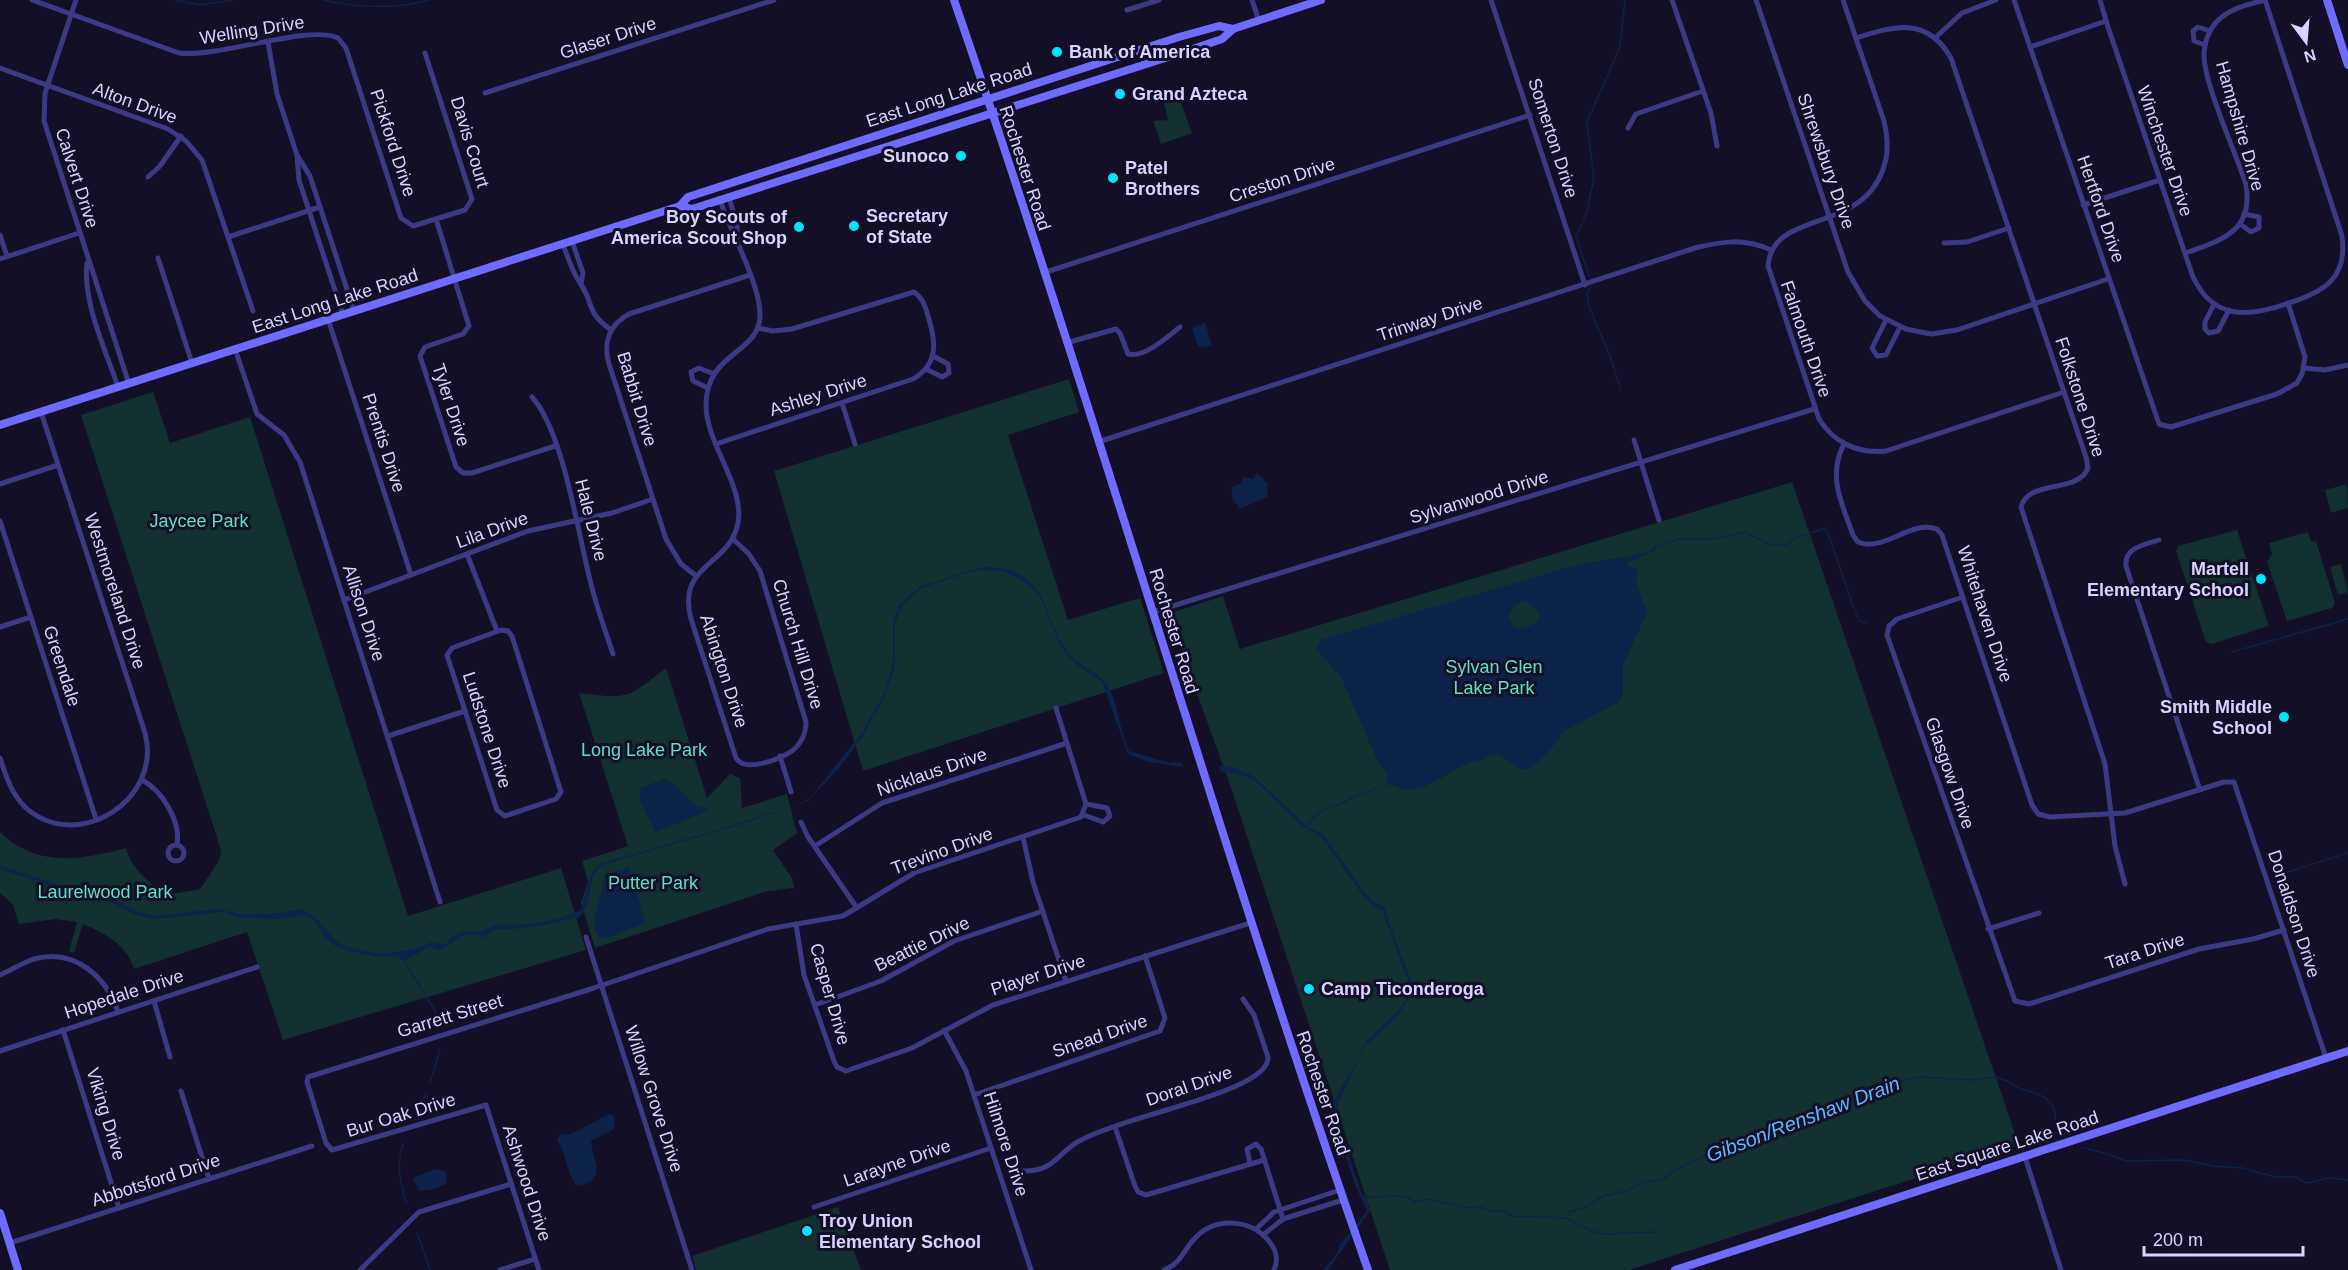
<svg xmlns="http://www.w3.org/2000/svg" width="2348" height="1270" font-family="Helvetica,sans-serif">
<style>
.green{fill:#12302f}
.water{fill:#0c2248;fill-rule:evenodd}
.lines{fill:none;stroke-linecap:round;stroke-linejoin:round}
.stream{stroke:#0c2248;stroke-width:1.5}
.minor{stroke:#3d3a85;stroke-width:5}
.secondary{stroke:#6f6bff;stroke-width:8}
.poi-dot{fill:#00e5ff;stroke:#130f26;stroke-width:2}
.labels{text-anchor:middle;stroke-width:6;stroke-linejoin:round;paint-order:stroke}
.street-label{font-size:18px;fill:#d9d4ff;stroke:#130f26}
.poi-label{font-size:18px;font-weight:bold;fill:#d9d4ff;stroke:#130f26;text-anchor:start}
.park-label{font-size:18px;fill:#5fe0c0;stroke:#130f26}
.water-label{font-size:20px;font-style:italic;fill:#62b6ff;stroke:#130f26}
</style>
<rect width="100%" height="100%" fill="#130f26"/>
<g class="green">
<polygon points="1179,98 1192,133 1161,144 1153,121 1168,120 1164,103"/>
<polygon points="1069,379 1079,412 1008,435 1068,620 1140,598 1164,673 863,771 774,471"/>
<path d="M153 392 170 443 250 417 408 916 561 868 586 950 283 1040 247 932 134 969C127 945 106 934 83 924L74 953 69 951 77 922 55 919 19 924 13 905 0 893V832C37 868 81 860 126 848 133 871 147 880 166 895L200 889 219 861 221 850 81 415Z"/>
<polygon points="1792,482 2019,1145 1629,1270 1390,1270 1228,779 1168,614 1223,596 1240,649"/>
<polygon points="2347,484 2348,508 2331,513 2325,490"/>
<polygon points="2237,530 2269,626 2211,644 2206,642 2176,551 2178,546"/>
<polygon points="2308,532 2311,542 2316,541 2335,603 2332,608 2287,621 2267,562 2272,554 2269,543"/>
<polygon points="2341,564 2348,592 2338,595 2330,567"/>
<path d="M666 668 707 798 730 774 740 778 742 808 787 794 797 833 773 850 792 878 794 888 768 891 595 948 581 903 588 881 582 861 628 846 579 693C629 699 626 699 666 668Z"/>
<polygon points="838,1207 861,1270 696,1270 692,1256"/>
</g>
<g class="water">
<polygon points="1205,322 1212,346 1198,347 1192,328"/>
<polygon points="1257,473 1268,484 1267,497 1240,509 1233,500 1231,487 1240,484 1244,477 1253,479"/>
<path d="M1659 545 1650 553 1626 563 1630 567 1638 568 1636 582 1647 613 1623 664V697L1619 702 1564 731 1550 750 1530 769C1514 773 1508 754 1493 755 1488 755 1485 760 1481 761 1476 762 1471 762 1467 764 1444 773 1417 801 1391 784L1385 786 1388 776 1378 762 1341 677 1316 649 1320 640 1577 565 1649 552 1654 546ZM1523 601 1531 604 1540 616 1535 624 1519 629 1513 626 1509 616 1514 606Z"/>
<path d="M982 567C1051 565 1040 617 1069 653 1081 667 1102 673 1110 690 1119 709 1120 732 1129 751L1170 763 1181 762 1183 767 1149 762 1128 754 1102 682 1077 665 1060 646 1042 601 1033 589 1023 581 1002 571 979 570 966 573 922 588 903 604 895 623V668L885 696 864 735 839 768 808 801 739 825 602 865C584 877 596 905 578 918 569 917 567 920 559 922 538 926 517 930 496 929L485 937C480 937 475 934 470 934 458 935 450 947 439 951L430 947 404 961 396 956 376 957 338 948 325 938 315 921 303 915 283 919 240 918 223 912 154 919 134 914 111 902 86 897 0 869V866L5 867 86 894 112 899 135 911 155 916 217 909 240 914H275L300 909 314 916 336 941 345 946 381 954 415 949 432 942 445 945 452 937 465 931H482L494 925 534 924 564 917 580 910C588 894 585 872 602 863L721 829 799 804 811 797 863 731 886 690 893 659V622L900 604 921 586Z"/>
<path d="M1225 765 1251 774 1309 828 1323 834 1363 890 1375 903 1385 907 1388 921 1413 985V993L1394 1020 1363 1048 1335 1112 1361 1192 1366 1197 1370 1211 1328 1270H1323L1336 1255 1340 1244 1367 1211 1355 1185 1330 1108C1336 1095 1344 1084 1351 1072 1359 1060 1360 1047 1371 1036 1383 1023 1411 1006 1410 986L1382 910 1371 905 1364 897 1321 837 1303 827 1254 780 1236 773 1221 772 1219 766Z"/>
<path d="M664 779C682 784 686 807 707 808L708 811 655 832 639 798 641 788Z"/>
<polygon points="629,868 646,923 606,938 599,937 594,928 594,922 605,875"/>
<path d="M609 1114 615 1116 614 1129 591 1141C593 1162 609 1181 577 1186 566 1173 567 1154 557 1140L560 1134 569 1135Z"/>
<polygon points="435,1169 447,1172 446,1184 431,1190 419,1191 413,1178"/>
</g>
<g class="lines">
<g class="stream">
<polyline points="175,0 200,5 233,0"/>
<path d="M324 0C356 8 397 9 429 0"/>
<polyline points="1590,278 1576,237 1587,211 1594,178 1587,122 1620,47 1625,0"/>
<polyline points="1591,286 1587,292 1588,304 1610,356 1621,390"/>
<polyline points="1659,545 1680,539 1712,539 1745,532 1771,545 1786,545 1795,538 1826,528 1856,614 1860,621 1867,623"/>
<polyline points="2232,652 2348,619"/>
<polyline points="1307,825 1318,813 1376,788"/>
<polyline points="2275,876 2348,853"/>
<polyline points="404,961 435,1011 436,1022"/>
<polyline points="430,1083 440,1049"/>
<polyline points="417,1113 426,1093"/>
<path d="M403 1143C396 1167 400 1182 407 1205"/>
<path d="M2082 1147C2097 1152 2114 1154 2125 1161L2184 1160 2213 1166 2243 1168 2275 1177H2296L2306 1183 2329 1178 2348 1180"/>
<polyline points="1366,1197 1403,1196 1416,1202 1426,1199 1469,1208 1478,1206 1491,1211 1504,1211 1512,1216 1566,1218 1594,1232 1605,1234 1657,1232"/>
<polyline points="1566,1218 1569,1212 1585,1207 1604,1196 1629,1190 1641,1183 1663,1179 1675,1170 1716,1150 1748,1140 1771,1127 1807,1115 1826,1113 1854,1097 1866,1098 1892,1084 1917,1077 1973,1080 1994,1077 2008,1081 2018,1088 2038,1094 2047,1099 2054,1108 2056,1123 2062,1135"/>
<polyline points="417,1233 430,1270"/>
</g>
<g class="minor">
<path d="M32 0 179 53C218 58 310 24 338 38L346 48 401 218 413 226 465 210 472 199 425 53"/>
<polyline points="76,0 45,93 44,121 129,384"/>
<polyline points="1252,0 1259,21"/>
<polyline points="1491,0 1585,285"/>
<polyline points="1672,0 1711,113 1717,146"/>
<polyline points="1756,0 1848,272 1865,301 1880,316 1906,329 1931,334 1957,330 2108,279"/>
<path d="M1843 0 1884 121C1888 139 1889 155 1882 172 1858 234 1772 210 1768 266L1819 419C1834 443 1858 454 1886 451L2064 392"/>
<polyline points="2014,0 2159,424 2171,427 2277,394 2297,383 2302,374 2305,357 2288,303"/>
<path d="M2100 0 2108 27 2193 277C2214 321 2249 317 2289 303 2323 292 2348 279 2342 236L2265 0C2251 4 2234 7 2222 17 2211 25 2205 39 2204 53 2203 83 2236 152 2246 185 2254 232 2220 241 2185 253"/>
<polyline points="1127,10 1159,0"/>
<path d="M1856 38C1894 26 1927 16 1951 58L2086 457 2088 468C2078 494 2028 479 2021 507L2105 764 2115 846 2125 884"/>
<polyline points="1935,38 1962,13 1996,0"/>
<polyline points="268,42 277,94 297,155 310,176 354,311"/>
<polyline points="2205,45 2194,41 2193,31 2198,27 2210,31"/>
<polyline points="2030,47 2106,21"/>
<polyline points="0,68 168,129 186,141 202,160 253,311"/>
<polyline points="485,93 774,0"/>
<polyline points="1628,128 1636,114 1703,91"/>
<polyline points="297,155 299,180 343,315"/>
<polyline points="148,177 160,166 181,136"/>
<polyline points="729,198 737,223 737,238"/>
<path d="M720 200C730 231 761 285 760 316 759 354 706 352 706 405 706 444 745 486 738 523 730 566 676 564 691 619L736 758C745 773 780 759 792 751 801 744 806 733 806 722L760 571 749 554 733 539"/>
<polyline points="2083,205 2160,180"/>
<polyline points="436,219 469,326 463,334 425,347 420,356 456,467 463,473 472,473 555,446"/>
<polyline points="2240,224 2251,232 2259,228 2259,217 2244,214"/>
<polyline points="0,235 7,256"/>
<polyline points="228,237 320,207"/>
<polyline points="572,241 583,273 581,284"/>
<polyline points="1944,243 1967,242 2009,228"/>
<path d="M563 244C568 258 572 271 580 283 595 305 585 311 611 330"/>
<polyline points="158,258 192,363"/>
<polyline points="0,259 79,233"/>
<path d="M87 263C82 301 106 351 118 387"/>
<polyline points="1043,273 1530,115"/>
<polyline points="2214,304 2205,322 2205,329 2209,333 2218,331 2229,310"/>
<polyline points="328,319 411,575"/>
<polyline points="1886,320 1872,348 1877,356 1886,355 1900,327"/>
<path d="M1066 343 1116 329 1120 333 1128 354C1145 358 1167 337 1180 327"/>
<polyline points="235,349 257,414 284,435 300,462 440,902"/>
<polyline points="2304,368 2325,370 2348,365"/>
<polyline points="926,369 942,377 949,373 948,364 933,356"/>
<polyline points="708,388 693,381 691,372 699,368 714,374"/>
<path d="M532 397C563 431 578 533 590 580 596 605 605 630 613 654"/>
<polyline points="842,403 855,444"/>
<polyline points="1634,440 1659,520"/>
<path d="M1098 442 1695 248C1723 241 1744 238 1771 250"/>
<path d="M716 444 913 379C939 364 936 341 928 316 925 306 923 298 914 292L792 329 773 331 758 328"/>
<path d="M1844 444C1827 476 1842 504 1853 535L1858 542C1883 553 1912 519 1937 529L1942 535 2032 805 2038 814 2050 817 2125 813 2224 782H2234L2326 1058"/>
<polyline points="0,484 58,465"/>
<polyline points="0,521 96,819"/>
<path d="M2159 540C2145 545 2124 547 2126 566L2200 790"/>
<polyline points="467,554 497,631"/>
<path d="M695 575 681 564 666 539 609 364C603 343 609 325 629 314L750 275"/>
<polyline points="1963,597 1897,619 1889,626 1887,635 2015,1001 2029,1004 2199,949 2253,939 2284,930"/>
<polyline points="344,600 528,531 612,513 653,499"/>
<polyline points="1153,612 1814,409"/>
<polyline points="0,627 31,617"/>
<polygon points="501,630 508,631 512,636 561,792 556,799 505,816 497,810 447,655 452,648"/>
<polyline points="388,736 465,711"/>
<polyline points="780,756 791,792"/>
<path d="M0 758C6 776 11 793 25 807 76 854 163 801 145 733L41 412"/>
<path d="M142 780C163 791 181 822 177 845"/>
<polyline points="1084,815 1103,822 1110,816 1107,808 1086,804"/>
<polyline points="801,822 808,837 857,908"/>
<polyline points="1023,837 1033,882 1066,981"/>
<circle cx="176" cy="853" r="8"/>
<polyline points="815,846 882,803 1067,743"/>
<polyline points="796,924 804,975 834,1061 837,1067 846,1071 912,1048 993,1005 1250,923"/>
<polyline points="1988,929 2039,913"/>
<polyline points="586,937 692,1270"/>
<path d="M0 975C11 970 22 963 34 959 74 948 106 976 118 1012"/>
<polyline points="154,1001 170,1057"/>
<polyline points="815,1005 881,981 954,941 1043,911"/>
<polyline points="63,1030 119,1208"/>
<polyline points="944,1030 966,1071 1031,1270"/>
<polyline points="0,1051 257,967"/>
<polyline points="181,1091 209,1179"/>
<polyline points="974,1095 1160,1031 1165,1018 1145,956"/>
<polyline points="1115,1127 1135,1186 1138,1192 1146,1195 1264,1160"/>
<polyline points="2025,1157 2061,1270"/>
<polyline points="1250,1164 1247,1149 1256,1144 1261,1149 1283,1219"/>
<path d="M1024 1171C1057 1171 1057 1151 1083 1139 1110 1126 1141 1118 1170 1109 1190 1102 1270 1082 1268 1057L1254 1015 1243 999"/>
<polyline points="814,1207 991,1148"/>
<polyline points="1256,1229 1274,1212 1340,1190"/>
<polyline points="1263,1235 1283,1219 1343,1200"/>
<polyline points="10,1243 312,1146"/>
<polyline points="360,1270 419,1212 511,1184"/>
<polyline points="500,1270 535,1259"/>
<polyline points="539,1270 486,1105 332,1150 326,1143 307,1082 308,1077 594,988 768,929 843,916 914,873 1081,817 1086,804 1056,708"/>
<path d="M1164 1270C1182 1263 1183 1250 1196 1237 1216 1217 1250 1219 1268 1240 1276 1249 1279 1258 1274 1270"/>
</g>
<g class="secondary">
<path d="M954 0C1099 421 1221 850 1368 1270"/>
<polyline points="2327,0 2348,65"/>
<polyline points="680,206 688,197 1179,37 1219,26 1233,29"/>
<polyline points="0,425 680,206 692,209 1184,52 1222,39 1233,29 1321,0"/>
<polyline points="0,1213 18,1270"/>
<polyline points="1675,1270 2348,1051"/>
</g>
</g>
<g class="poi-dot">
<circle cx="1057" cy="52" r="6"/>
<circle cx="1120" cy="94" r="6"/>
<circle cx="961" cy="156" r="6"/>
<circle cx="1113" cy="178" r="6"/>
<circle cx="854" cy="226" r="6"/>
<circle cx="799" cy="227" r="6"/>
<circle cx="2261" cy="579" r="6"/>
<circle cx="2284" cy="717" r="6"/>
<circle cx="1309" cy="989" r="6"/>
<circle cx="807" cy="1231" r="6"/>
</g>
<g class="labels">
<g class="street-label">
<text transform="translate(252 30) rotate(-9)" y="6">Welling Drive</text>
<text transform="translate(608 38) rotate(-18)" y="6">Glaser Drive</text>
<text transform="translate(949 95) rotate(-18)" y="6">East Long Lake Road</text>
<text transform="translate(135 103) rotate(20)" y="6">Alton Drive</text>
<text transform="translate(2240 126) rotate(74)" y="6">Hampshire Drive</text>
<text transform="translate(1553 138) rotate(72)" y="6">Somerton Drive</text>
<text transform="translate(470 142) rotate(73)" y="6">Davis Court</text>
<text transform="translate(393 143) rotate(72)" y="6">Pickford Drive</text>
<text transform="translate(2165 151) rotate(71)" y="6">Winchester Drive</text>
<text transform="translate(1826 161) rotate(71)" y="6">Shrewsbury Drive</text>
<text transform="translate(1025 168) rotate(72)" y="6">Rochester Road</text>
<text transform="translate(77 178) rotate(72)" y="6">Calvert Drive</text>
<text transform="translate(1282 180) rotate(-18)" y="6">Creston Drive</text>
<text transform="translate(2101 209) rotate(71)" y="6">Hertford Drive</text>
<text transform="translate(335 301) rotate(-18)" y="6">East Long Lake Road</text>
<text transform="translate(1430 319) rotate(-18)" y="6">Trinway Drive</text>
<text transform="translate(1806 339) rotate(71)" y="6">Falmouth Drive</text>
<text transform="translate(818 395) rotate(-18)" y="6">Ashley Drive</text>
<text transform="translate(2080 397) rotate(72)" y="6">Folkstone Drive</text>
<text transform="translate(637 399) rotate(73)" y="6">Babbit Drive</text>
<text transform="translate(451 405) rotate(72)" y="6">Tyler Drive</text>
<text transform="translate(384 443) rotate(72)" y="6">Prentis Drive</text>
<text transform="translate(1479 497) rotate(-17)" y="6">Sylvanwood Drive</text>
<text transform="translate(591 520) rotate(76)" y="6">Hale Drive</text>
<text transform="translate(492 530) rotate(-20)" y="6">Lila Drive</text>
<text transform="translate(115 591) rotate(72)" y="6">Westmoreland Drive</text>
<text transform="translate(364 613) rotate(72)" y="6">Allison Drive</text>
<text transform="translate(1985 614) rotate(72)" y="6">Whitehaven Drive</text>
<text transform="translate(1174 631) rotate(73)" y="6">Rochester Road</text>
<text transform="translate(798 644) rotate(73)" y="6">Church Hill Drive</text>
<text transform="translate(62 666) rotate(72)" y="6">Greendale</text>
<text transform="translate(724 671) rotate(72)" y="6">Abington Drive</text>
<text transform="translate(487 730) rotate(72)" y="6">Ludstone Drive</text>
<text transform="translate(932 772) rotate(-19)" y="6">Nicklaus Drive</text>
<text transform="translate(1950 773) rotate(71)" y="6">Glasgow Drive</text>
<text transform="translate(942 851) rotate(-20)" y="6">Trevino Drive</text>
<text transform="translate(2294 914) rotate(72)" y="6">Donaldson Drive</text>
<text transform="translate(922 944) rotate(-26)" y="6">Beattie Drive</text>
<text transform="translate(2145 951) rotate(-18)" y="6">Tara Drive</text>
<text transform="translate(1038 975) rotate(-18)" y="6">Player Drive</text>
<text transform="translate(124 994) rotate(-18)" y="6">Hopedale Drive</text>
<text transform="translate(830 994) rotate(74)" y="6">Casper Drive</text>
<text transform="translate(450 1016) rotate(-17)" y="6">Garrett Street</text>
<text transform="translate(1100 1036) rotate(-19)" y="6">Snead Drive</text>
<text transform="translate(1189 1086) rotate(-19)" y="6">Doral Drive</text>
<text transform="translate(1323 1093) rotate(71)" y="6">Rochester Road</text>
<text transform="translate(654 1099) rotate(72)" y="6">Willow Grove Drive</text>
<text transform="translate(106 1114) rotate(73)" y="6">Viking Drive</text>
<text transform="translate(401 1115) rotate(-17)" y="6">Bur Oak Drive</text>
<text transform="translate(1006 1144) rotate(72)" y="6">Hilmore Drive</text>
<text transform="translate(2007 1146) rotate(-18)" y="6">East Square Lake Road</text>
<text transform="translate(897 1163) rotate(-19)" y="6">Larayne Drive</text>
<text transform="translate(156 1180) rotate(-18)" y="6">Abbotsford Drive</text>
<text transform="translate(527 1183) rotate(72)" y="6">Ashwood Drive</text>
</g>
<g class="poi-label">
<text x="1069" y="58">Bank of America</text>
<text x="1132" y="100">Grand Azteca</text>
<text x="949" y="162" text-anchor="end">Sunoco</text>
<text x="1125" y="174">Patel<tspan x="1125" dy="21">Brothers</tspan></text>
<text x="866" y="222">Secretary<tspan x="866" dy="21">of State</tspan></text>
<text x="787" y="223" text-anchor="end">Boy Scouts of<tspan x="787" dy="21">America Scout Shop</tspan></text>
<text x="2249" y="575" text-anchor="end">Martell<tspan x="2249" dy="21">Elementary School</tspan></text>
<text x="2272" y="713" text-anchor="end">Smith Middle<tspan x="2272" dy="21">School</tspan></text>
<text x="1321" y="995">Camp Ticonderoga</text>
<text x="819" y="1227">Troy Union<tspan x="819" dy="21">Elementary School</tspan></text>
</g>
<g class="park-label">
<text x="199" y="527">Jaycee Park</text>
<text x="1494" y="673">Sylvan Glen<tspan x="1494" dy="21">Lake Park</tspan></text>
<text x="644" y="756">Long Lake Park</text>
<text x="653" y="889">Putter Park</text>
<text x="105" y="898">Laurelwood Park</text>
</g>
<g class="water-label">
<text transform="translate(1803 1119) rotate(-21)" y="7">Gibson/Renshaw Drain</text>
</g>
</g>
<g transform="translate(2306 42) rotate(164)" stroke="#130f26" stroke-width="4.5" paint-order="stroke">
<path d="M0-4.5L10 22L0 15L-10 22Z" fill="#d9d4ff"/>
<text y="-9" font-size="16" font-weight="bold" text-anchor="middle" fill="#d9d4ff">N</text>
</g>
<path d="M2144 1246v9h159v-9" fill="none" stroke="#d9d4ff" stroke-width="3"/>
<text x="2153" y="1246" font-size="18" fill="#d9d4ff" stroke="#130f26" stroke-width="4.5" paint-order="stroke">200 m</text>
</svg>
